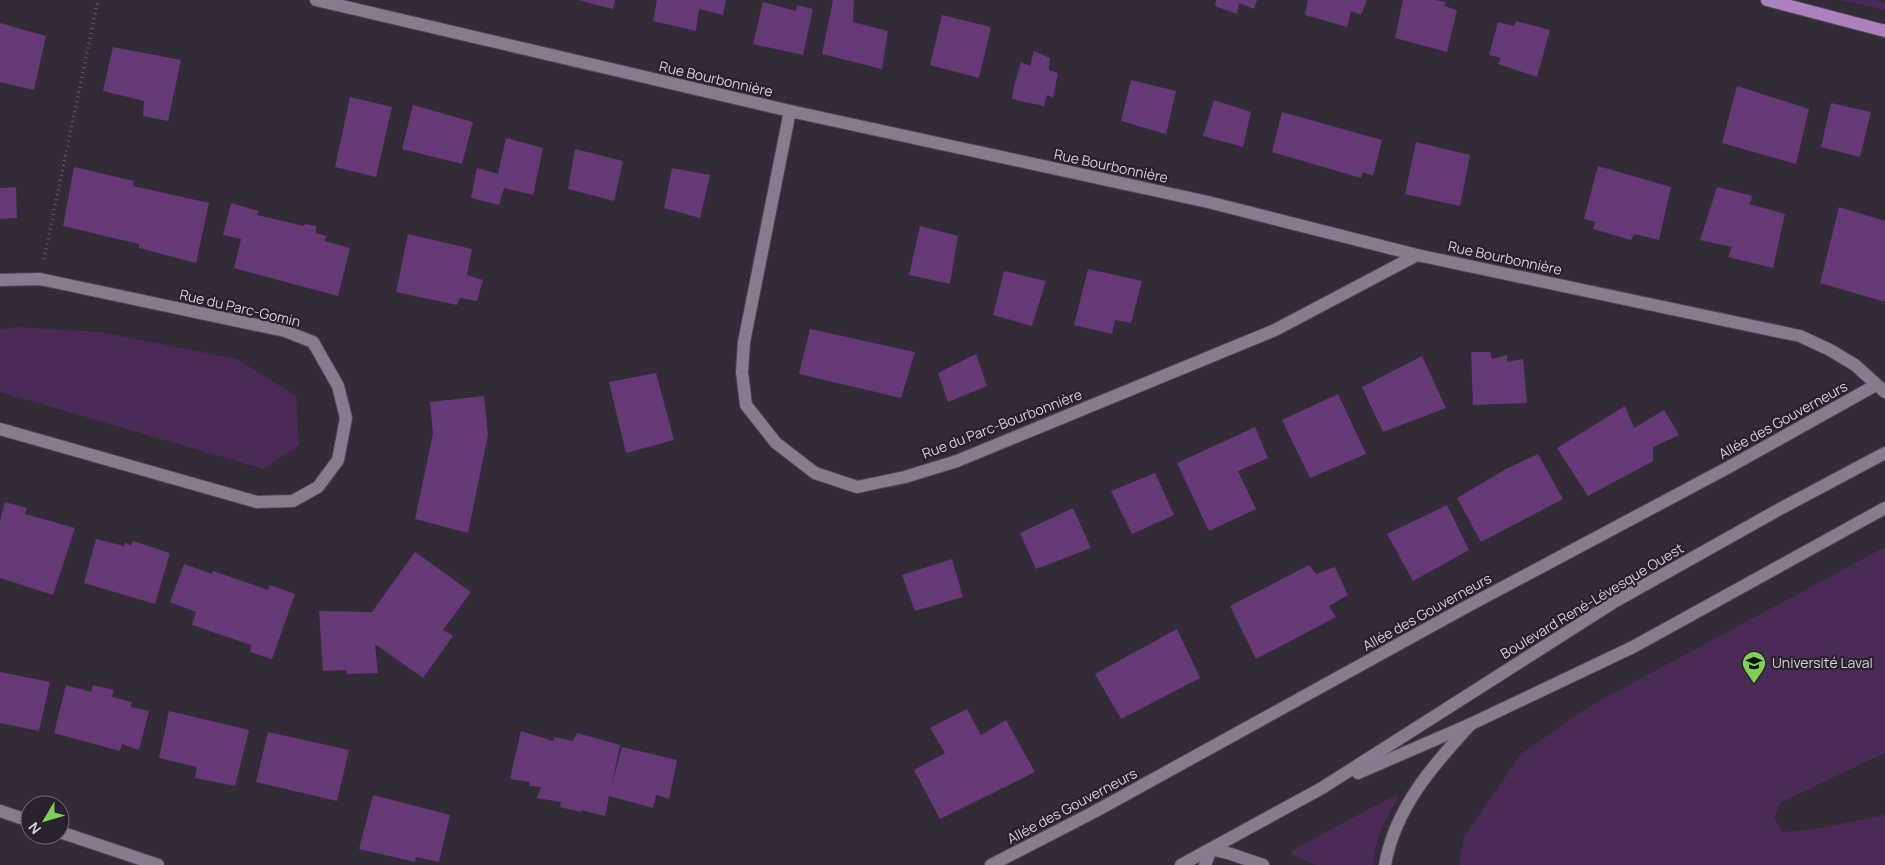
<svg xmlns="http://www.w3.org/2000/svg" width="1885" height="865" font-family="Manrope,sans-serif">
<style>
.green{fill:#4a2b56}
.building{fill:#653975}
.lines{fill:none;stroke-linecap:round;stroke-linejoin:round}
.minor-casing{stroke:#4f4852;stroke-width:14}
.secondary-casing{stroke:#4f4852;stroke-width:14}
.primary-casing{stroke:#4f4852;stroke-width:14}
.path{stroke:#645d68;stroke-width:3;stroke-dasharray:1 4;stroke-linecap:butt}
.minor{stroke:#867c8b;stroke-width:12}
.secondary{stroke:#867c8b;stroke-width:12}
.primary{stroke:#ad81be;stroke-width:12}
.labels{text-anchor:middle;stroke-width:4.5;stroke-linejoin:round;paint-order:stroke}
.street-label{font-size:14px;fill:#d4cfd7;stroke:#29212d}
.poi-label{font-size:14px;fill:#d4cfd7;stroke:#29212d;text-anchor:start}
</style>
<rect width="100%" height="100%" fill="#332b37"/>
<g class="green">
<polygon points="1840,0 1875,0 1885,3 1885,10"/>
<polygon points="16,327 101,332 237,359 296,396 299,445 264,469 0,392 0,330"/>
<polygon points="1885,547 1885,753 1781,802 1774,818 1782,832 1815,829 1885,815 1885,865 1459,865 1464,837 1521,754 1588,707"/>
<path d="M1397 794 1398 798C1385 819 1375 840 1373 865H1317L1292 855 1291 851Z"/>
</g>
<g class="building">
<polygon points="578,0 615,0 613,9"/>
<polygon points="657,0 726,0 723,15 699,9 696,31 653,21"/>
<polygon points="833,0 854,0 853,22 888,31 882,69 822,54"/>
<polygon points="1216,0 1257,0 1254,9 1239,3 1237,14 1215,6"/>
<polygon points="1308,0 1367,0 1361,15 1351,11 1347,27 1305,15"/>
<polygon points="1403,0 1435,0 1446,2 1444,6 1457,10 1447,52 1395,38"/>
<polygon points="763,2 796,11 797,5 813,9 803,55 753,44"/>
<polygon points="942,15 991,27 979,78 930,65"/>
<polygon points="1516,21 1550,30 1537,77 1498,64 1501,58 1489,55 1498,22 1514,26"/>
<polygon points="0,23 46,36 34,90 0,82"/>
<polygon points="113,47 181,60 168,121 143,116 144,101 103,91"/>
<polygon points="1034,51 1050,58 1049,70 1058,73 1053,98 1047,95 1044,106 1012,99 1014,86 1021,62 1030,66"/>
<polygon points="1131,80 1176,91 1166,134 1121,121"/>
<polygon points="1737,86 1809,109 1796,164 1722,143"/>
<polygon points="350,97 392,107 376,177 335,167"/>
<polygon points="1214,100 1251,112 1243,147 1203,136"/>
<polygon points="1831,103 1871,112 1860,157 1821,147"/>
<polygon points="413,105 473,122 462,164 402,149"/>
<polygon points="1282,112 1382,140 1373,176 1363,172 1361,178 1272,152"/>
<polygon points="506,138 543,148 533,195 504,188 499,205 471,198 477,168 498,174"/>
<polygon points="1416,142 1470,155 1460,206 1405,194"/>
<polygon points="575,149 623,161 614,201 568,189"/>
<polygon points="1598,166 1671,187 1659,240 1634,234 1631,240 1593,229 1596,222 1584,219"/>
<polygon points="74,167 134,181 133,186 209,203 196,263 139,248 139,244 63,226"/>
<polygon points="672,168 710,175 700,218 664,208"/>
<polygon points="16,187 17,218 0,219 0,188"/>
<polygon points="1717,187 1753,196 1749,204 1785,214 1773,268 1728,257 1732,247 1700,240"/>
<polygon points="231,203 259,211 257,215 304,226 305,224 316,226 316,233 327,236 324,241 350,248 338,296 234,268 241,239 223,235"/>
<polygon points="1839,207 1885,221 1885,302 1820,283"/>
<polygon points="920,226 958,236 950,284 909,275"/>
<polygon points="408,234 472,249 467,275 483,280 477,301 460,298 457,305 396,292"/>
<polygon points="1088,269 1142,281 1131,323 1115,320 1112,334 1074,325"/>
<polygon points="1004,271 1046,281 1032,326 993,315"/>
<polygon points="810,329 915,352 901,398 799,374"/>
<polygon points="1471,352 1490,352 1492,359 1507,355 1507,362 1523,359 1527,403 1473,405"/>
<polygon points="976,354 987,386 948,402 938,373"/>
<polygon points="1422,356 1446,408 1383,432 1362,387"/>
<polygon points="656,373 674,440 626,453 609,382"/>
<polygon points="1338,394 1366,454 1310,478 1282,420"/>
<polygon points="484,396 488,435 468,533 415,519 433,434 430,402"/>
<polygon points="1625,406 1634,428 1664,410 1679,435 1653,447 1653,461 1588,496 1557,448"/>
<polygon points="1255,427 1268,458 1238,471 1256,509 1209,531 1177,463"/>
<polygon points="1538,454 1563,499 1481,542 1457,498 1508,468"/>
<polygon points="1155,473 1174,515 1132,534 1111,491"/>
<polygon points="5,502 27,508 25,514 75,528 53,595 0,578 0,521"/>
<polygon points="1447,505 1469,550 1413,581 1387,534"/>
<polygon points="1073,508 1091,548 1036,569 1020,533"/>
<polygon points="96,539 124,546 125,542 131,546 133,541 170,553 155,604 84,583"/>
<polygon points="415,552 471,592 443,630 453,636 423,678 375,644 378,673 347,674 346,670 323,671 319,611 372,612"/>
<polygon points="952,559 963,597 915,611 902,575"/>
<polygon points="184,564 212,574 213,571 268,590 270,585 295,594 272,659 250,652 251,645 192,625 196,612 170,602"/>
<polygon points="1309,565 1316,574 1335,567 1348,595 1329,606 1336,617 1256,659 1230,606"/>
<polygon points="1177,629 1200,678 1121,719 1095,674"/>
<polygon points="0,672 50,682 39,731 0,723"/>
<polygon points="66,685 91,692 93,685 114,690 112,697 132,702 131,707 149,711 139,750 122,744 120,751 54,733"/>
<polygon points="967,709 981,735 1006,720 1035,772 940,819 914,770 945,753 930,728"/>
<polygon points="169,711 249,730 235,786 195,778 197,767 159,758"/>
<polygon points="521,731 553,741 554,737 573,741 577,733 620,745 612,784 622,747 677,760 669,799 656,795 653,808 609,796 605,816 581,810 581,812 560,807 561,802 537,798 541,787 529,786 530,782 510,779"/>
<polygon points="268,732 349,750 337,801 256,782"/>
<polygon points="373,795 450,815 439,862 416,857 415,862 359,849"/>
</g>
<g class="lines">
<g class="minor-casing">
<g id="minor">
<polyline points="316,0 790,111 1208,202 1417,255 1800,336 1830,350 1855,365 1885,392"/>
<polyline points="790,111 744,342 742,372 746,405 776,443 815,473 857,487 905,477 957,461 1275,330 1417,255"/>
<polyline points="0,280 40,279 285,331 313,342 338,386 346,418 338,460 318,487 293,501 257,502 0,429"/>
<polyline points="991,865 1094,812 1466,607 1729,467 1876,385"/>
<polyline points="1205,865 1211,849 1231,854 1263,865"/>
<path d="M1385 865C1395 808 1433 765 1471 724"/>
</g>
</g>
<g class="secondary-casing">
<g id="secondary">
<polyline points="1358,773 1471,724 1633,647 1885,508"/>
<polyline points="0,811 30,821"/>
<polyline points="60,832 158,865"/>
<polyline points="1181,865 1322,788 1614,602 1778,510 1885,453"/>
</g>
</g>
<g class="primary-casing">
<polyline id="primary" points="1767,0 1885,31"/>
</g>
<polyline class="path" points="44,259 98,0"/>
<use href="#minor" class="minor"/>
<use href="#secondary" class="secondary"/>
<use href="#primary" class="primary"/>
</g>
<defs>
<g id="university-pin" transform="scale(1.25)"><path d="M0 17L-7.5 6A9.5 9.5 0 1 1 7.5 6Z" fill="#7ed153" stroke="#29212d"/><path d="M0-5L7-2L0 1L-7-2ZM-4 1L0 2.5L4 1V4Q0 6-4 4Z" fill="#111"/></g>
</defs>
<g fill-rule="evenodd">
<use href="#university-pin" x="1754" y="663"/>
</g>
<g class="labels">
<g class="street-label">
<text transform="translate(716 79) rotate(13)" y="5">Rue Bourbonnière</text>
<text transform="translate(1111 166) rotate(12)" y="5">Rue Bourbonnière</text>
<text transform="translate(1505 258) rotate(12)" y="5">Rue Bourbonnière</text>
<text transform="translate(240 308) rotate(13)" y="5">Rue du Parc-Gomin</text>
<text transform="translate(1783 420) rotate(-29)" y="5">Allée des Gouverneurs</text>
<text transform="translate(1002 424) rotate(-21)" y="5">Rue du Parc-Bourbonnière</text>
<text transform="translate(1592 601) rotate(-31)" y="5">Boulevard René-Lévesque Ouest</text>
<text transform="translate(1427 612) rotate(-29)" y="5">Allée des Gouverneurs</text>
<text transform="translate(1072 806) rotate(-28)" y="5">Allée des Gouverneurs</text>
</g>
<g class="poi-label">
<text x="1772" y="668">Université Laval</text>
</g>
</g>
<g transform="translate(45 820) rotate(232)"><circle r="24" fill="#29212d" stroke="#6d6771"/>
<path d="M0-4L9 19L0 12L-9 19Z" fill="#7ed153"/>
<text y="-8" font-size="14" font-weight="bold" text-anchor="middle" fill="#d4cfd7">N</text>
</g>
</svg>
